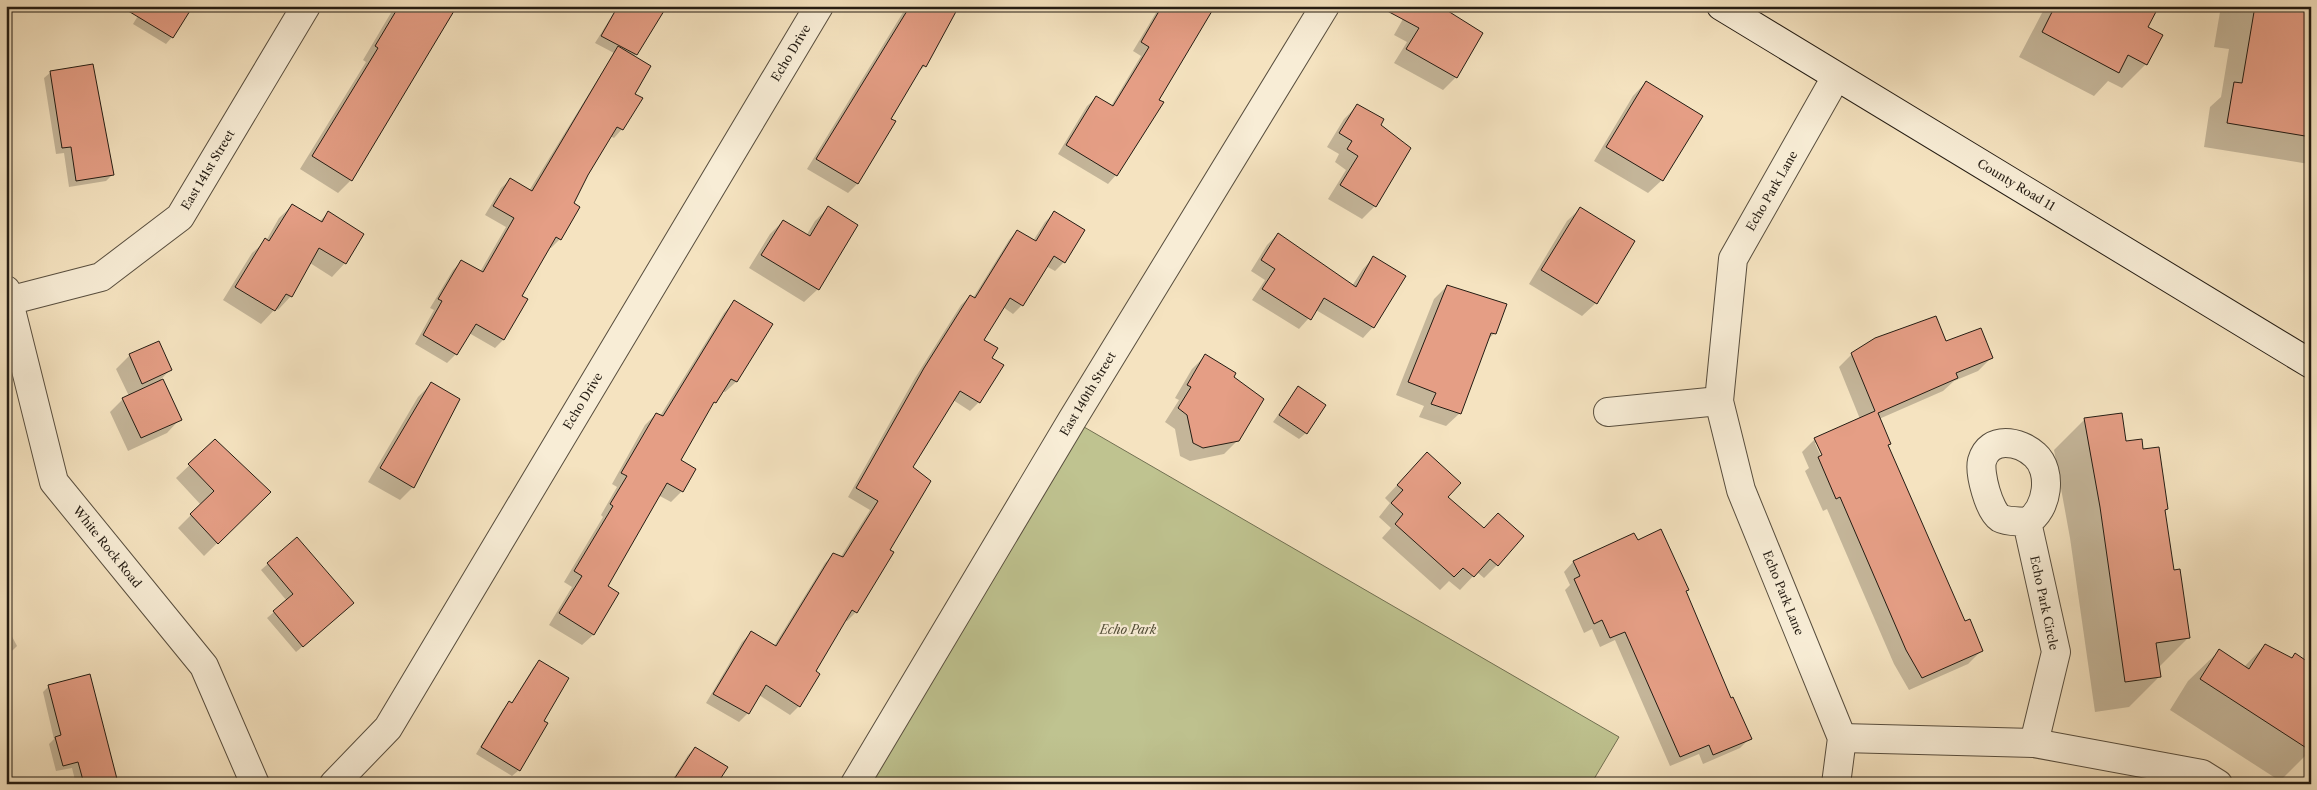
<svg xmlns="http://www.w3.org/2000/svg" width="2317" height="790" font-family="'Libre Caslon Text',serif">
<style>
.green{fill:#bfc390;stroke:#727052}
.shadow{fill:#0003;fill-rule:evenodd}
.building{fill:#e59e85;stroke:#241c13}
.lines{fill:none;stroke-linecap:round;stroke-linejoin:round}
.street-casing{stroke:#584e3e;stroke-width:30}
.secondary-casing{stroke:#241c13;stroke-width:30}
.street{stroke:#f8edd6;stroke-width:28}
.secondary{stroke:#f8edd6;stroke-width:28}
.labels{text-anchor:middle;stroke-width:4.5;stroke-linejoin:round;paint-order:stroke}
.street-label{font-size:12px;fill:#241c13;stroke:#f8edd6}
.park-label{font-size:12px;font-style:italic;fill:#524e38;stroke:#f8edd6}
</style>
<rect width="100%" height="100%" fill="#f5e3c0"/>
<filter id="stains"><feTurbulence type="fractalNoise" baseFrequency=".004" numOctaves="4"/><feColorMatrix values="0 0 0 0 .2 0 0 0 0 .09 0 0 0 0 .02 0 0 0 .5 -.17"/></filter>
<radialGradient id="worn" r=".72"><stop offset=".6" stop-color="#630" stop-opacity="0"/><stop offset="1" stop-color="#630" stop-opacity=".3"/></radialGradient>
<polygon class="green" points="1072,420 1619,737 1591,784 855,784"/>
<g class="shadow">
<polygon points="144,6 172,37 166,44 133,24"/>
<polygon points="395,6 455,6 351,180 338,193 300,169 366,62 363,60"/>
<polygon points="618,6 665,6 634,57 633,94 622,129 614,138 610,136 572,203 579,207 560,239 551,248 549,247 520,296 503,340 495,348 469,333 456,354 447,363 415,344 434,310 430,308 453,270 462,261 480,272 506,227 485,215 501,188 510,180 529,191 614,53 595,43"/>
<polygon points="907,6 958,6 925,66 917,73 890,119 894,121 857,184 848,193 807,169"/>
<polygon points="1160,6 1213,6 1158,100 1116,175 1108,184 1058,154 1087,106 1096,98 1111,106 1141,56 1133,51"/>
<polygon points="2048,6 2158,6 2147,28 2146,64 2122,88 2108,81 2094,96 2019,57 2042,13"/>
<polygon points="2221,6 2311,6 2311,161 2309,164 2204,147 2210,107 2221,97 2229,49 2214,47"/>
<polygon points="1408,10 1456,77 1443,90 1394,63 1407,42 1394,35"/>
<polygon points="51,72 112,175 106,181 69,187 64,153 56,154 44,78"/>
<polygon points="1646,82 1701,116 1662,180 1648,193 1594,161 1633,96"/>
<polygon points="1357,106 1379,125 1375,206 1362,219 1328,199 1346,170 1335,162 1339,154 1327,147 1344,119"/>
<polygon points="293,205 319,222 328,213 345,263 332,277 310,263 291,296 278,310 276,308 261,324 223,300 252,253 266,241 279,218"/>
<polygon points="828,208 857,225 818,289 804,302 749,268 770,234 783,221 806,236 815,221"/>
<polygon points="1581,208 1596,303 1582,316 1529,284 1567,221"/>
<polygon points="1054,213 1064,262 1055,271 1046,266 1022,305 1013,314 1003,307 982,340 990,358 979,402 970,411 953,400 912,467 888,550 856,612 847,621 845,620 815,672 799,706 790,715 759,695 748,713 739,722 706,703 742,642 751,633 774,646 825,563 834,554 840,558 870,510 848,497 915,378 961,305 970,296 973,298 1009,240 1017,231 1033,241 1045,222"/>
<polygon points="1278,234 1352,286 1363,269 1373,258 1373,327 1363,338 1316,310 1299,329 1252,300 1265,280 1251,271 1267,245"/>
<polygon points="1447,286 1495,333 1487,340 1460,413 1446,426 1419,417 1424,406 1396,395 1434,299"/>
<polygon points="734,302 771,324 736,382 725,392 722,391 709,409 679,460 682,491 671,502 658,495 606,586 618,594 593,635 582,645 549,625 572,587 564,582 603,517 601,515 617,487 612,484 645,425 656,414 660,416 724,313"/>
<polygon points="158,343 170,370 161,379 180,419 167,433 128,451 110,412 123,399 129,396 116,369 130,355"/>
<path d="M1946 343 1991 358 1978 371 1954 381 1943 391 1879 419 1887 446 1965 623 1982 650 1968 664 1909 690 1894 664 1827 509 1823 511 1805 471 1809 468 1802 452 1815 439 1860 419 1839 367 1852 354ZM1815 443H1818L1826 460 1823 461Z"/>
<polygon points="1205,356 1232,377 1238,440 1224,454 1190,461 1180,456 1175,429 1165,422 1179,400 1175,398 1192,369"/>
<polygon points="431,384 413,487 400,500 368,482 418,397"/>
<polygon points="1298,387 1306,433 1299,439 1273,422"/>
<polygon points="2085,419 2142,450 2167,509 2164,512 2173,571 2189,637 2159,667 2160,676 2129,707 2095,712 2070,538 2054,450"/>
<polygon points="215,441 269,492 204,556 178,528 201,505 176,478"/>
<polygon points="1427,453 1446,497 1497,565 1484,578 1477,572 1460,590 1449,581 1440,590 1382,538 1391,528 1379,517 1390,503 1385,498"/>
<polygon points="1634,534 1637,542 1685,592 1730,699 1750,738 1740,748 1703,764 1699,754 1670,766 1615,640 1600,647 1592,629 1584,633 1565,590 1570,585 1564,572 1573,562"/>
<polygon points="297,538 346,610 296,652 267,618 287,601 261,570"/>
<polygon points="6,607 10,613 6,617"/>
<polygon points="6,625 17,646 6,657"/>
<polygon points="2265,645 2291,659 2295,655 2311,750 2280,781 2170,710 2188,681 2219,651 2244,667"/>
<polygon points="539,661 542,721 519,770 512,776 476,754 503,709 511,704 533,668"/>
<polygon points="49,686 116,778 110,784 76,784 72,768 56,771 49,744 54,739 43,692"/>
<polygon points="695,748 716,784 670,784 688,755"/>
</g>
<g class="building">
<polygon points="120,6 193,6 173,38"/>
<polygon points="399,6 457,6 352,181 312,156 378,48 375,46"/>
<polygon points="618,6 667,6 637,55 601,36"/>
<polygon points="910,6 959,6 926,67 923,65 891,119 896,121 858,184 816,159"/>
<polygon points="1162,6 1215,6 1159,100 1164,102 1117,176 1066,145 1096,96 1113,106 1149,47 1141,42"/>
<polygon points="1378,6 1440,6 1483,33 1457,78 1406,49 1419,28"/>
<polygon points="2055,6 2159,6 2148,27 2163,35 2147,65 2128,55 2119,73 2042,32"/>
<polygon points="2255,6 2311,6 2311,137 2227,123 2234,82 2242,83"/>
<polygon points="618,46 651,66 635,94 643,98 623,130 617,127 588,175 574,203 580,207 561,240 556,237 522,296 528,299 504,340 476,324 457,355 423,335 442,301 438,299 461,260 483,272 514,218 493,206 510,178 532,191"/>
<polygon points="93,64 114,175 76,181 71,147 62,148 50,71"/>
<polygon points="1646,81 1703,116 1663,181 1606,147"/>
<polygon points="1357,104 1384,119 1381,125 1411,148 1376,207 1340,185 1358,156 1347,149 1352,141 1339,133"/>
<polygon points="292,204 322,222 328,211 364,234 346,264 319,248 292,297 286,294 275,311 235,287 265,238 269,241"/>
<polygon points="828,206 858,225 819,290 761,255 783,220 810,236"/>
<polygon points="1580,207 1635,241 1597,304 1541,270"/>
<polygon points="1054,211 1085,230 1065,263 1054,256 1023,306 1010,298 984,340 998,348 992,358 1004,365 980,403 960,391 913,467 931,481 890,550 894,552 857,613 852,610 816,671 820,674 800,707 766,685 749,714 713,694 751,631 776,646 833,553 843,557 878,501 856,488 924,368 970,295 975,298 1017,230 1036,241"/>
<polygon points="1278,233 1356,287 1373,256 1406,276 1374,328 1324,298 1311,320 1262,289 1275,269 1261,260"/>
<polygon points="1447,285 1507,304 1496,334 1491,333 1461,414 1431,404 1436,393 1408,382"/>
<polygon points="734,300 773,324 737,382 731,379 716,403 714,402 681,460 696,469 683,492 667,483 608,586 619,593 594,635 559,613 582,576 574,571 613,506 610,504 627,476 621,473 656,413 663,416"/>
<polygon points="1936,316 1946,341 1981,328 1993,358 1956,373 1958,378 1878,413 1891,444 1888,445 1965,621 1970,619 1983,651 1922,678 1906,650 1840,497 1836,499 1818,457 1822,455 1814,438 1875,411 1851,353 1875,338"/>
<polygon points="159,341 172,370 142,384 129,354"/>
<polygon points="1205,354 1236,373 1234,377 1264,399 1239,441 1203,448 1193,443 1187,415 1178,408 1191,387 1187,385"/>
<polygon points="163,379 182,420 141,438 122,398"/>
<polygon points="431,382 460,399 414,488 380,468"/>
<polygon points="1298,386 1326,405 1307,434 1279,415"/>
<polygon points="2122,413 2126,441 2142,439 2143,449 2159,447 2168,509 2165,510 2174,570 2180,569 2190,638 2156,643 2161,677 2125,682 2100,507 2084,418"/>
<polygon points="215,439 271,492 218,544 190,514 214,491 188,464"/>
<polygon points="1427,452 1461,483 1448,497 1484,528 1498,513 1524,536 1498,566 1490,559 1474,577 1463,568 1454,577 1395,524 1403,514 1391,503 1403,490 1397,485"/>
<polygon points="1661,529 1689,590 1686,591 1731,698 1733,697 1752,739 1713,755 1709,745 1680,757 1625,632 1610,638 1602,620 1594,624 1574,579 1580,576 1573,561 1634,533 1638,540"/>
<polygon points="297,537 354,603 303,647 273,611 293,594 267,563"/>
<polygon points="2265,644 2292,658 2295,653 2311,664 2311,751 2200,679 2219,649 2249,669"/>
<polygon points="539,660 569,678 544,721 548,723 520,771 481,747 509,701 512,703"/>
<polygon points="90,674 117,779 96,784 84,784 78,762 63,766 55,737 61,735 48,685"/>
<polygon points="695,747 728,767 717,784 671,784"/>
</g>
<g class="lines">
<g class="street-casing">
<g id="street">
<polyline points="6,290 54,482 204,666 255,784"/>
<polyline points="8,301 101,277 180,217 306,6"/>
<polyline points="1608,412 1719,401"/>
<path d="M2027 522C2019 521 2007 522 2000 518 1989 511 1979 473 1982 461 1989 435 2020 441 2035 455 2053 471 2048 510 2027 522L2056 652 2034 743"/>
<polyline points="1842,738 2034,743 2202,774 2218,784"/>
<polyline points="334,784 388,728 819,6"/>
<polyline points="855,784 1072,420 1325,6"/>
<polyline points="1836,784 1842,738 1741,490 1719,401 1733,259 1836,77"/>
</g>
</g>
<g class="secondary-casing">
<polyline id="secondary" points="1721,6 2311,364"/>
</g>
<use href="#street" class="street"/>
<use href="#secondary" class="secondary"/>
</g>
<g class="labels">
<g class="street-label">
<text transform="translate(791 53) rotate(-59)" y="4">Echo Drive</text>
<text transform="translate(208 170) rotate(-59)" y="4">East 141st Street</text>
<text transform="translate(2016 185) rotate(31)" y="4">County Road 11</text>
<text transform="translate(1772 191) rotate(-60)" y="4">Echo Park Lane</text>
<text transform="translate(1088 394) rotate(-59)" y="4">East 140th Street</text>
<text transform="translate(583 401) rotate(-59)" y="4">Echo Drive</text>
<text transform="translate(107 547) rotate(51)" y="4">White Rock Road</text>
<text transform="translate(1783 593) rotate(68)" y="4">Echo Park Lane</text>
<text transform="translate(2044 603) rotate(78)" y="4">Echo Park Circle</text>
</g>
<g class="park-label">
<text x="1128" y="634">Echo Park</text>
</g>
</g>
<rect width="2317" height="790" fill="none" stroke="#f5e3c0" stroke-width="25"/>
<rect x="8" y="8" width="2302" height="775" fill="none" stroke="#241c13" stroke-width="2.5"/>
<rect x="12" y="12" width="2292" height="765" fill="none" stroke="#241c13"/>
<rect width="100%" height="100%" filter="url(#stains)"/>
<rect width="100%" height="100%" fill="url(#worn)"/>
</svg>
